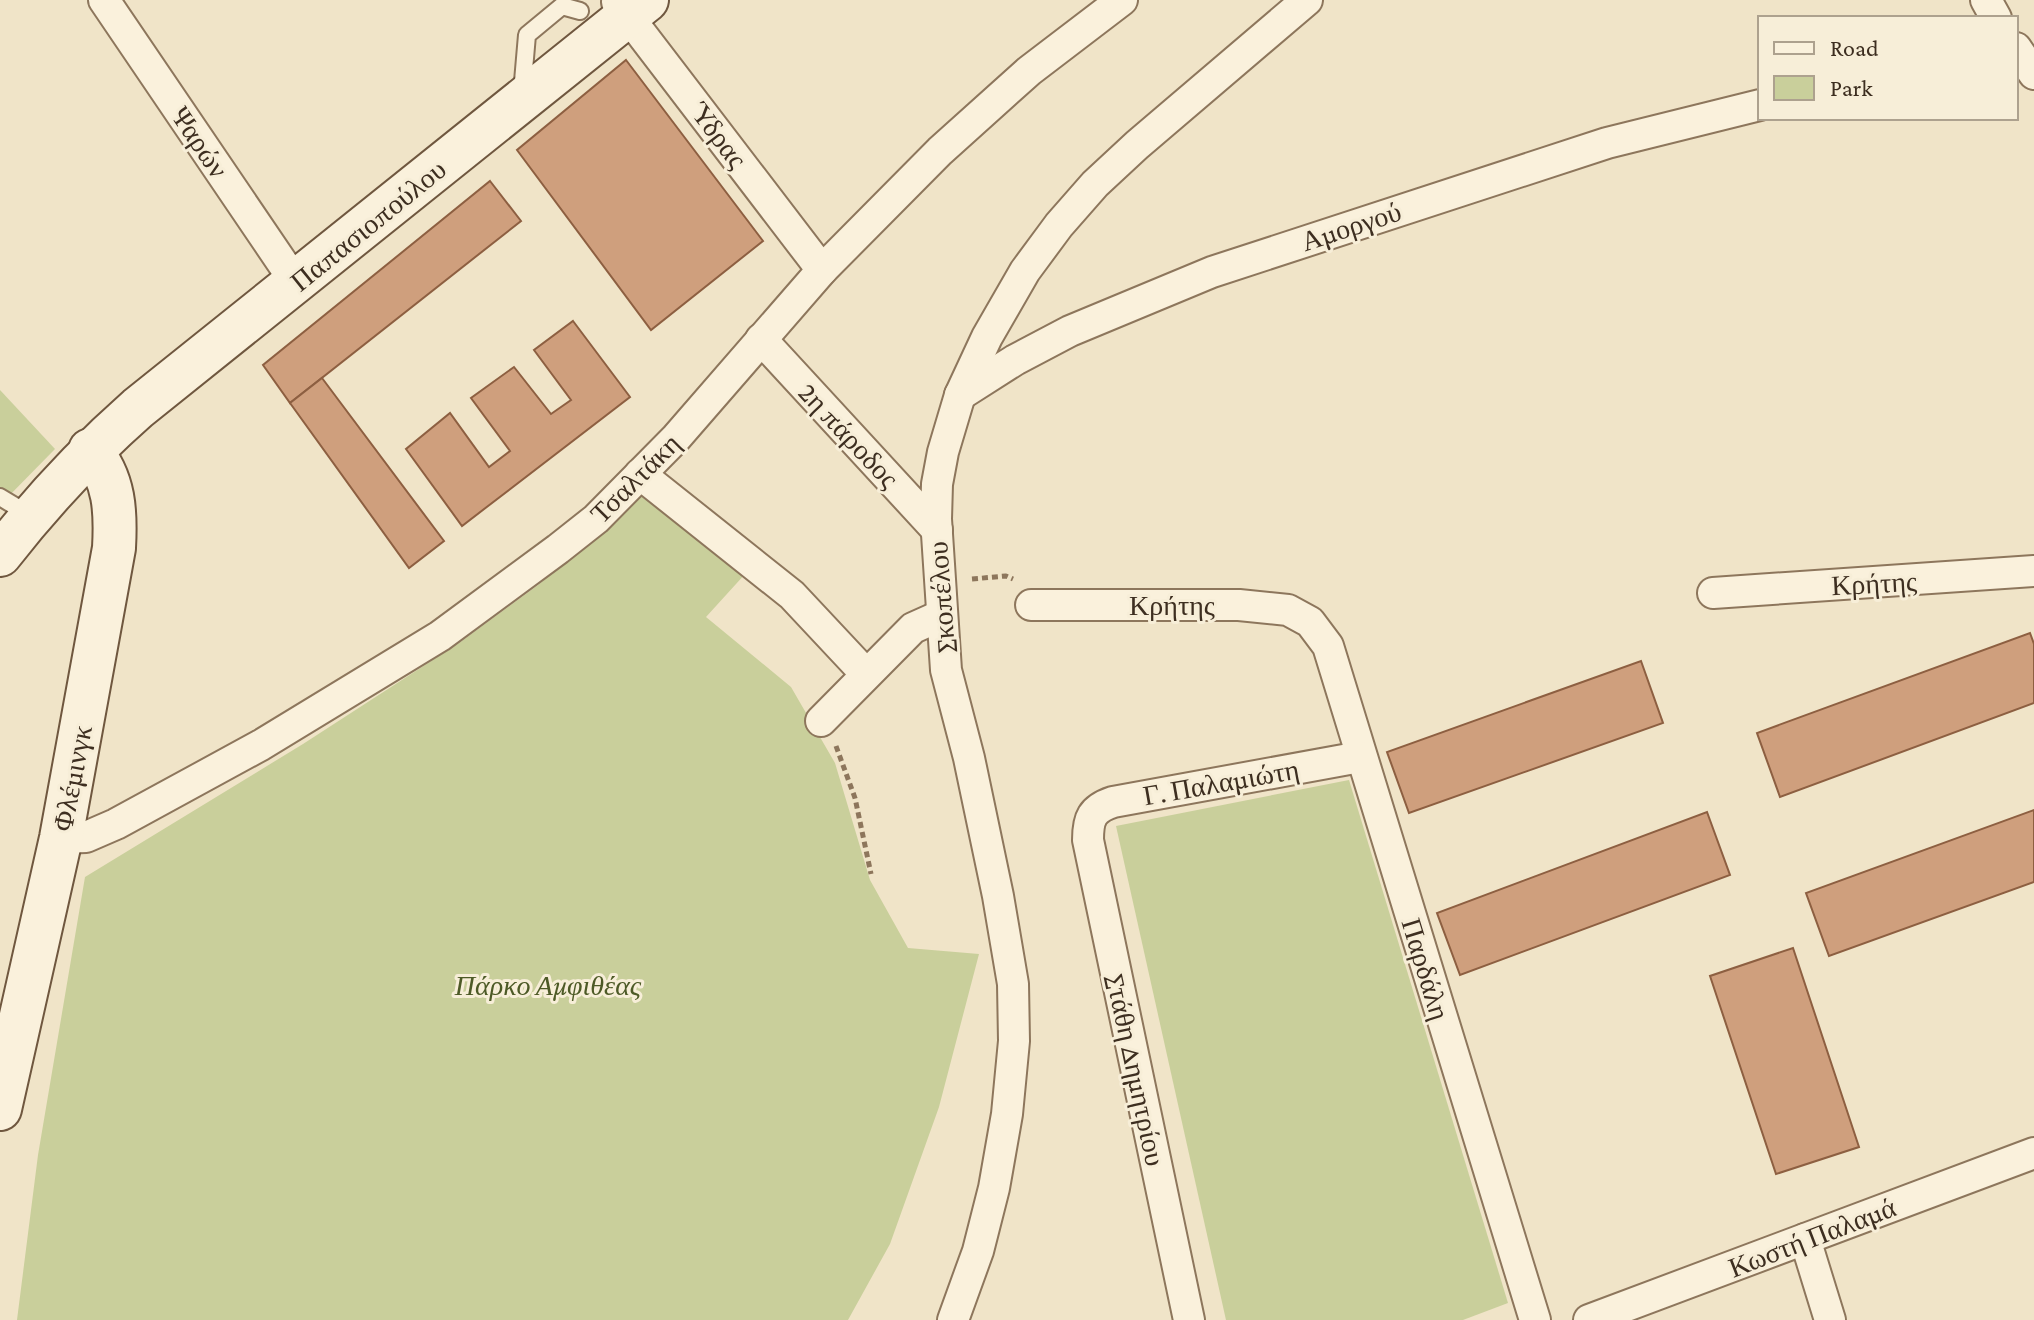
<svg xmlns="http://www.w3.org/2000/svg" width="2034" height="1320" font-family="'Crimson Pro',serif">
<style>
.green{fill:#c9cf9b}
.building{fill:#cf9f7d;stroke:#8d5f41;stroke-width:2}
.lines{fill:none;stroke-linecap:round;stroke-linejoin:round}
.service-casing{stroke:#8d765c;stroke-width:20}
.minor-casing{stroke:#8d765c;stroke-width:34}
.secondary-casing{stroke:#6f573f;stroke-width:46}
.path{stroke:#8d765c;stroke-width:5;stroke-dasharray:6 4;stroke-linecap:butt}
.service{stroke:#faf1dc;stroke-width:16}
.minor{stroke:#faf1dc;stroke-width:30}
.secondary{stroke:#faf1dc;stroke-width:42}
.labels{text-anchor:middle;stroke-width:6;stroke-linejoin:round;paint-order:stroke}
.street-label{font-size:28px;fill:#3d2e20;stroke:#f7eed8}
.park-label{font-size:28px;font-style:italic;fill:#4d5a26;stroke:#f7eed8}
</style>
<rect width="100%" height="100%" fill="#f0e4c8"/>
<g class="green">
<polygon points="0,390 55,449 0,505"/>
<polygon points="639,490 746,573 706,617 791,687 835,763 870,880 908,948 979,954 939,1107 890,1244 848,1320 17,1320 38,1155 85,877 303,744 459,643 538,585 606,529"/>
<polygon points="1349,780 1508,1303 1463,1320 1226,1320 1116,826"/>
</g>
<g class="building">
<polygon points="626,60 763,241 651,330 517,150"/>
<polygon points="490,181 521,221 290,403 263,365"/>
<polygon points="573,321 630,397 462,526 406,449 450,413 489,467 510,451 471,398 514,367 551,414 571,400 534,350"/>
<polygon points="322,378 444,541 409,568 290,403"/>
<polygon points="2030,633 2034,644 2034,703 1780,797 1757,733"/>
<polygon points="1641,661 1663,723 1409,813 1387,752"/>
<polygon points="2034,810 2034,882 1829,956 1806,893"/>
<polygon points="1707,812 1730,875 1460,975 1437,913"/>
<polygon points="1793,948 1859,1147 1776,1174 1710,976"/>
</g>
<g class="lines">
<g class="service-casing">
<g id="service">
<polyline points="522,93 527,35 562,6 580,11"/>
<polyline points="0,497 30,515"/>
</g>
</g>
<g class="minor-casing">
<g id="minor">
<polyline points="104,0 296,283"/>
<polyline points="1986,0 1996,18"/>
<polyline points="617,2 822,270"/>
<polyline points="2016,48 2034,74"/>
<polyline points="761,339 937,530"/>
<polyline points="960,395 1015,360 1070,331 1212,272 1607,143 1760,105"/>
<polyline points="640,474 792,595 866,674"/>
<polyline points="1713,593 2034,571"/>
<polyline points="1031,605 1239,605 1288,610 1310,622 1328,646 1535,1320"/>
<polyline points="821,721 913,628 942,615"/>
<polyline points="61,838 86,837 116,824 261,745 440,636 558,549 596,519 676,438 822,270 940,151 1029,71 1122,0"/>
<polyline points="1805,1239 1830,1320"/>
<polyline points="953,1320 978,1251 994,1188 1007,1114 1014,1041 1013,984 998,896 969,758 946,670 936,519 937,484 943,452 960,395 987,337 1025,271 1059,225 1095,184 1137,145 1307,0"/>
<path d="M1189 1320 1088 840C1088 818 1092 809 1113 802L1360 757"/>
<polyline points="1589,1320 2034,1153"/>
</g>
</g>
<g class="secondary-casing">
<g id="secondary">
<path d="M0 555C42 501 87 453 138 408L647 0"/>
<path d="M0 1109 61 838 114 548C116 512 115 479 90 450"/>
</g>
</g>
<g class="path">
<polyline points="972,579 1006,576 1013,579"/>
<polyline points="836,746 855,798 871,874"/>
</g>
<use href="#service" class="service"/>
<use href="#minor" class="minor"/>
<use href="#secondary" class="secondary"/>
</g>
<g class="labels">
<g class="street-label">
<text transform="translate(719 135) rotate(53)" y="10">Ύδρας</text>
<text transform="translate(200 142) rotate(56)" y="10">Ψαρών</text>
<text transform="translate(368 225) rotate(-39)" y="10">Παπασιοπούλου</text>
<text transform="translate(1351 226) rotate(-18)" y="10">Αμοργού</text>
<text transform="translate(849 435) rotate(47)" y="10">2η πάροδος</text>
<text transform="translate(635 478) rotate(-45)" y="10">Τσαλτάκη</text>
<text transform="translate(1874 583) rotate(-3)" y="10">Κρήτης</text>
<text transform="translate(941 597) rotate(-94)" y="10">Σκοπέλου</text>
<text x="1172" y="615">Κρήτης</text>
<text transform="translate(72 778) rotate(-79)" y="10">Φλέμινγκ</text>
<text transform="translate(1221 782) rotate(-10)" y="10">Γ. Παλαμιώτη</text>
<text transform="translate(1426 969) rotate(73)" y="10">Παρδάλη</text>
<text transform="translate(1136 1070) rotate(78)" y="10">Στάθη Δημητρίου</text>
<text transform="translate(1812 1237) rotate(-21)" y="10">Κωστή Παλαμά</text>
</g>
<g class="park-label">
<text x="548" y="995">Πάρκο Αμφιθέας</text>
</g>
</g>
<rect x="1758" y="16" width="260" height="104" fill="#f7eed8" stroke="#ada18e" stroke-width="2"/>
<rect x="1774" y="42" width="40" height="12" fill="#faf1dc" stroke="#ada18e" stroke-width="2"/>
<text x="1830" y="56" font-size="24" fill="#3d2e20">Road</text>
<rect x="1774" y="76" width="40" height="24" fill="#c9cf9b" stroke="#ada18e" stroke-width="2"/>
<text x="1830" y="96" font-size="24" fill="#3d2e20">Park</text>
</svg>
